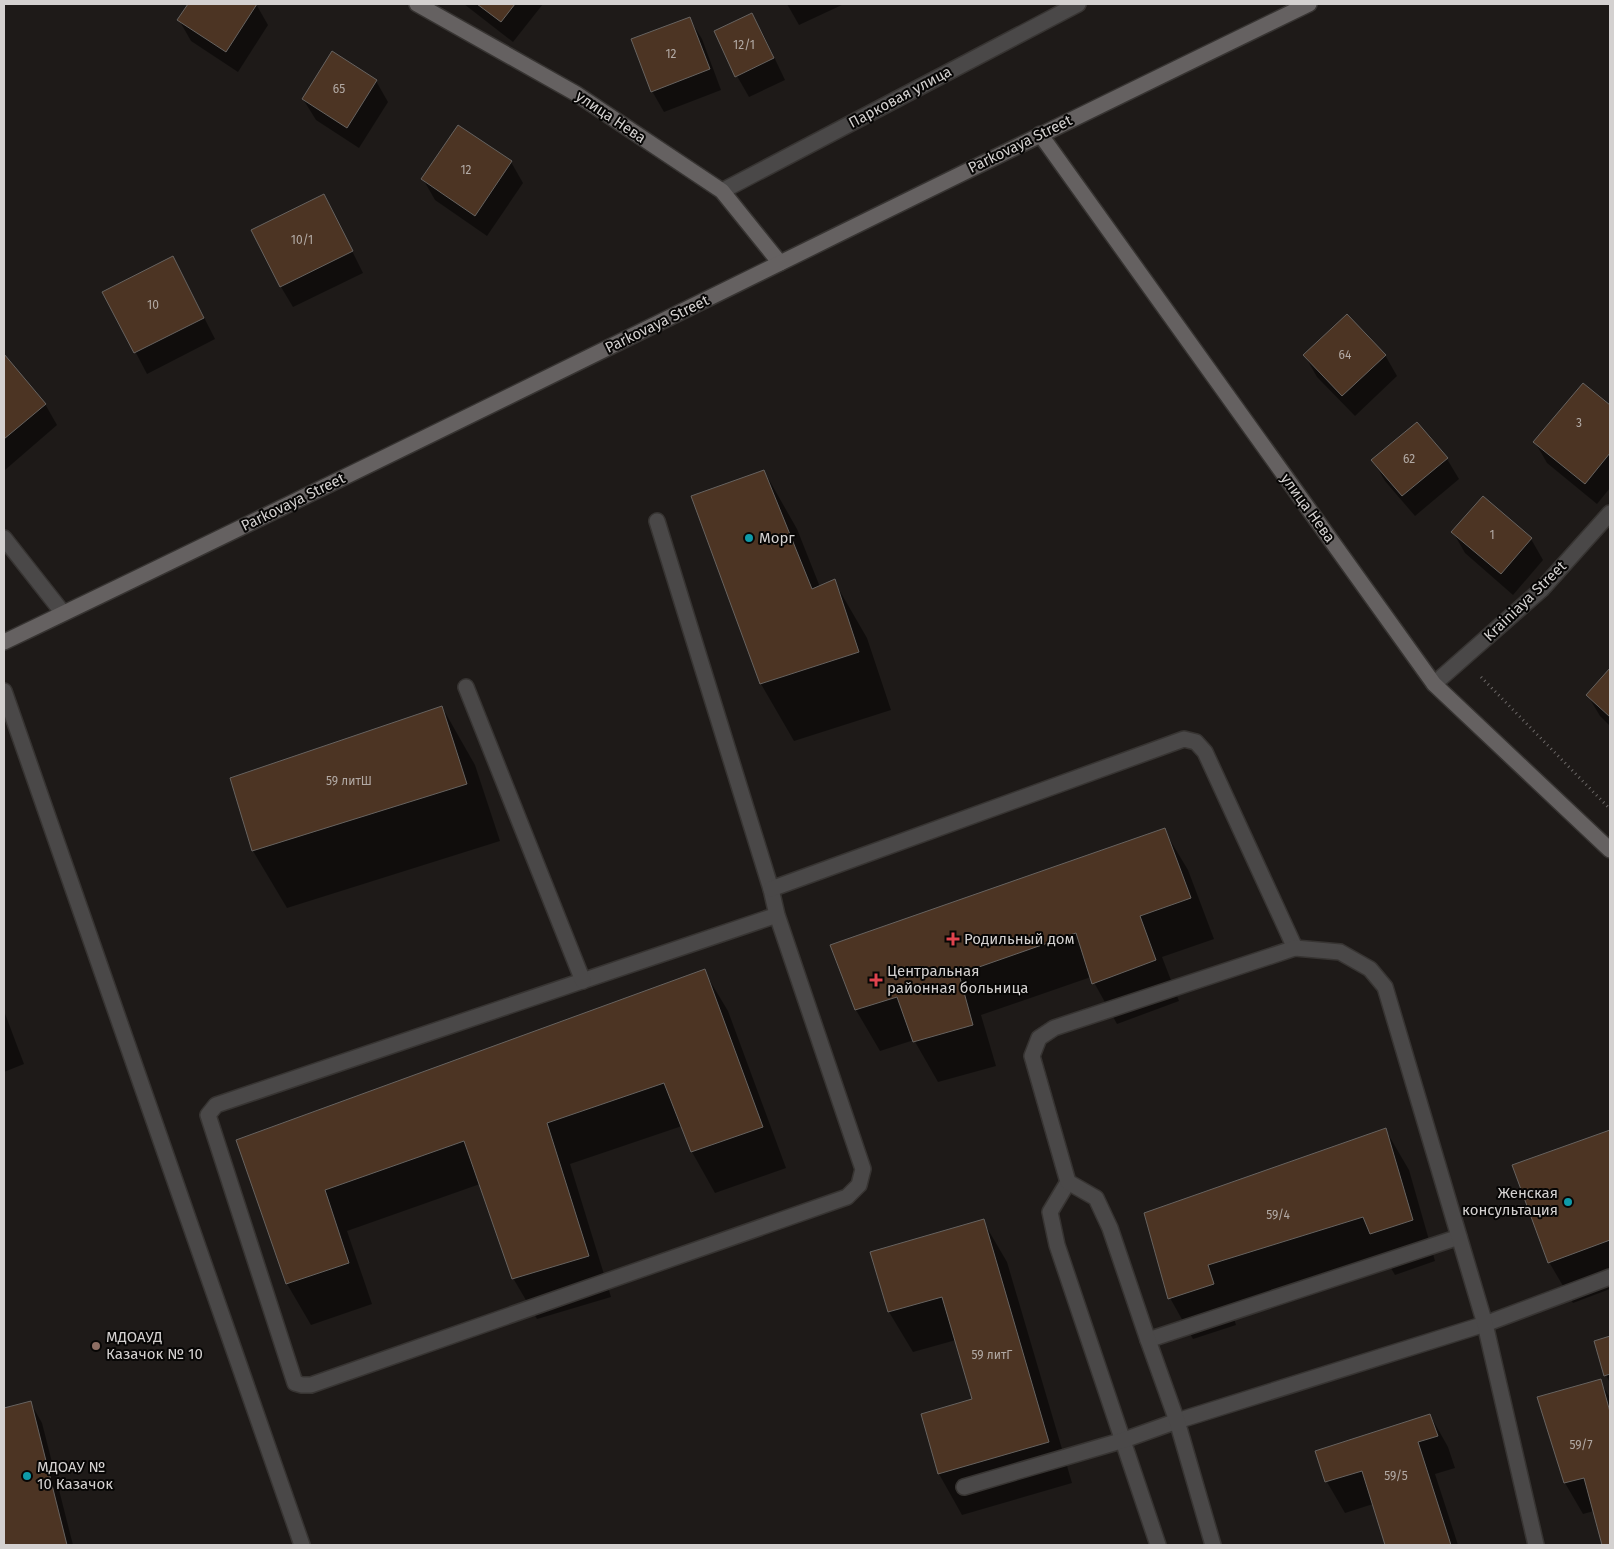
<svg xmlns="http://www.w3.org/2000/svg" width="1614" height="1549" font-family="'Fira Sans',sans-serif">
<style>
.shadow{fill:#0007}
.building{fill:#4c3423;stroke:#676360}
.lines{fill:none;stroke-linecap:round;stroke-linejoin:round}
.lane-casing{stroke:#373432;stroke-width:18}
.street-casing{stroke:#373432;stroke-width:18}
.secondary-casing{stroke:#373432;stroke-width:18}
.path{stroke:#6b6766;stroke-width:3;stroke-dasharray:1 4;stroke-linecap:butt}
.lane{stroke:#4a4848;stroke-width:15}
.street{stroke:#4a4848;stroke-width:15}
.secondary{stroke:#656161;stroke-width:15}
.culture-dot{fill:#0f9aa8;stroke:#070605;stroke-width:2}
.health-dot{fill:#e0444e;stroke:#070605;stroke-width:2}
.education-dot{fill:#8d6e63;stroke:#070605;stroke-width:2}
.labels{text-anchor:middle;stroke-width:4;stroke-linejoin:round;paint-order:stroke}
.number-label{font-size:12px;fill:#b2aaa5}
.street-label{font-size:15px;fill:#d4d1d0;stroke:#070605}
.poi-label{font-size:15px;fill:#d4d1d0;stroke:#070605;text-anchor:start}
</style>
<rect width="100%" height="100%" fill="#1e1a18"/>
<g class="shadow">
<polygon points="189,4 256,4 268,25 238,72 191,41 179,20"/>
<polygon points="464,4 543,4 513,42"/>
<polygon points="787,4 844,4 799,25"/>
<polygon points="752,15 764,36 785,80 749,97 737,76"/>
<polygon points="689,18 702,39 721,90 664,112 652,91"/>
<polygon points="376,81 388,102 359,148 316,120 303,99"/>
<polygon points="511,162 523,183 487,236 435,200 423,179"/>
<polygon points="324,195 363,273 293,307 281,287"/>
<polygon points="184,278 215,339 147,374 104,292"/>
<polygon points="4,355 45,404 57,425 5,470"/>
<polygon points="1385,355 1397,376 1355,416 1317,377 1305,356"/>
<polygon points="1583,384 1610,407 1610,488 1597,504 1547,463 1535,442"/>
<polygon points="1447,459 1459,479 1415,516 1385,481 1373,460"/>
<polygon points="764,471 797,529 820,587 834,581 867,638 891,710 794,741 761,684 692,497"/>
<polygon points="1483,498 1531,539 1543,560 1513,595 1465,553 1453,532"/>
<polygon points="1610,670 1610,726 1600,716 1588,696"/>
<polygon points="442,707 475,765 500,841 287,908 253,851 232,779"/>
<polygon points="1164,830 1188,870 1214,939 1162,957 1179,1001 1117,1024 1091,977 981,1015 996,1066 938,1082 914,1040 880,1051 856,1010 832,946"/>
<polygon points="704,971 728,1011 786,1168 715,1193 692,1152 682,1126 570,1164 611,1297 537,1319 513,1278 480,1184 347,1231 372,1304 311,1325 287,1284 237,1141"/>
<polygon points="4,1011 24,1064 4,1072"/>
<polygon points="1385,1129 1409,1170 1435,1261 1395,1275 1385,1258 1230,1306 1236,1325 1193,1339 1170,1298 1146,1214"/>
<polygon points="1610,1131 1610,1289 1573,1303 1549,1262 1514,1165"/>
<polygon points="983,1221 1007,1262 1072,1483 962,1515 939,1474 974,1400 956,1340 913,1352 889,1312"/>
<polygon points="1610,1338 1610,1383 1606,1375 1596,1342"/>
<polygon points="1600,1381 1610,1398 1610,1545 1603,1545 1594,1511 1583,1514 1565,1483 1538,1398"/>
<polygon points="30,1402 42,1423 73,1545 4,1545 4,1409"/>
<polygon points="1430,1415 1448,1447 1455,1468 1435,1474 1458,1545 1386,1545 1373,1504 1345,1513 1327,1482 1317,1451"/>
</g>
<g class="building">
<polygon points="188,4 257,4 226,52 177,20"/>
<polygon points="477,4 515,4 501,22"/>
<polygon points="752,13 774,58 735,77 714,31"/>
<polygon points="690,17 710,69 651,92 631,39"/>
<polygon points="332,51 377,80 347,128 302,99"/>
<polygon points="458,125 512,161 475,216 421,179"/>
<polygon points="324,194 353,251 280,287 251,230"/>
<polygon points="173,256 204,318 134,353 102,292"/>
<polygon points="1347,314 1386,355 1342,396 1303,355"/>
<polygon points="4,354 46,404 4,439"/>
<polygon points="1583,383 1610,405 1610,453 1585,484 1533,442"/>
<polygon points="1417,422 1448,458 1402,496 1371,460"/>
<polygon points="764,470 812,589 835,579 859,652 760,684 691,496"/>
<polygon points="1483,496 1532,538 1501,574 1451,532"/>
<polygon points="1610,668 1610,717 1586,695"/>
<polygon points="442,706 467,784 252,851 230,778"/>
<polygon points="1165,828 1191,898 1140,916 1156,960 1092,984 1076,933 959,974 973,1025 913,1042 897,997 855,1010 830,945"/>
<polygon points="705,969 763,1127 691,1152 664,1083 547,1123 589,1256 512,1279 464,1141 325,1190 349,1263 286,1284 236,1140"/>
<polygon points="1386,1128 1413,1220 1370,1234 1363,1217 1208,1265 1214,1284 1168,1299 1144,1213"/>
<polygon points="1610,1130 1610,1240 1548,1263 1512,1165"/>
<polygon points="984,1219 1049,1442 938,1474 921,1414 972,1399 942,1297 888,1312 870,1252"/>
<polygon points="1610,1336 1610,1374 1604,1376 1594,1341"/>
<polygon points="1601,1379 1610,1412 1610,1545 1602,1545 1584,1478 1564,1483 1537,1397"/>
<polygon points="31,1401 67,1545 4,1545 4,1408"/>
<polygon points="1430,1414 1438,1436 1418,1442 1451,1545 1385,1545 1362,1471 1325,1482 1315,1451"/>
</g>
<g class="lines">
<g class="lane-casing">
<g id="lane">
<polyline points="657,521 771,889 777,915 863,1169 859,1185 847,1197 311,1385 302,1385 295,1383 208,1115 216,1105 777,915"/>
<polyline points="466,687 583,981"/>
<polyline points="4,691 302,1545"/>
<polyline points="771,889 1184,739 1196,742 1205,752 1295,948"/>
<polyline points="1068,1182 1050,1212 1057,1245 1158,1545"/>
<polyline points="1148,1340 1459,1237"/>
<polyline points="964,1487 1124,1440 1177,1421 1485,1324 1610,1277"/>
<polyline points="1213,1545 1177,1421 1148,1340 1110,1228 1096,1198 1068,1182 1032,1056 1039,1038 1054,1028 1295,948 1340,952 1370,969 1385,987 1485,1324 1536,1545"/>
</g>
</g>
<g class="street-casing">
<g id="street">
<polyline points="722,191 1078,4"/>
<polyline points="4,538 63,613"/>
<polyline points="1434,684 1542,589 1610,513"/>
</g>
</g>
<g class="secondary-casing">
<g id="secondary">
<polyline points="417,4 575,93 722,191 780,263"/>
<polyline points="1040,134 1434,684 1610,850"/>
<path d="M4 642C441 433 873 215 1309 4"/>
</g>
</g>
<polyline class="path" points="1481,677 1610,809"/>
<use href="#lane" class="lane"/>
<use href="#street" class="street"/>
<use href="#secondary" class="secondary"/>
</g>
<g class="culture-dot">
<circle cx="749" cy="538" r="5"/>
<circle cx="1568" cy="1202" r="5"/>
<circle cx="27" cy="1476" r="5"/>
</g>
<g class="health-dot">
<path d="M950.5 931.5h5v5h5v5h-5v5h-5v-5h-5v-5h5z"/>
<path d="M873.5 972.5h5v5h5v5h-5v5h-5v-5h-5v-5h5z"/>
</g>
<circle class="education-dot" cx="96" cy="1346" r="5"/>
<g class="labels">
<g class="number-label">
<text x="744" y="49">12/1</text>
<text x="671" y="58">12</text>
<text x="339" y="93">65</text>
<text x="466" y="174">12</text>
<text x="302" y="244">10/1</text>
<text x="153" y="309">10</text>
<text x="1345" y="359">64</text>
<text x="1579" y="427">3</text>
<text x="1409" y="463">62</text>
<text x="1492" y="539">1</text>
<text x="349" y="785">59 литШ</text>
<text x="1278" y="1219">59/4</text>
<text x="992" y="1359">59 литГ</text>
<text x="1581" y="1449">59/7</text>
<text x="1396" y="1480">59/5</text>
</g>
<g class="street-label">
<text transform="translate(900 97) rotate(-28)" y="5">Парковая улица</text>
<text transform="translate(611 117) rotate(34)" y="5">улица Нева</text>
<text transform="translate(1020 144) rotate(-26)" y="5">Parkovaya Street</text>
<text transform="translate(657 324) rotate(-26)" y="5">Parkovaya Street</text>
<text transform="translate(293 502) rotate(-26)" y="5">Parkovaya Street</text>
<text transform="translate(1308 508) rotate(54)" y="5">улица Нева</text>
<text transform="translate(1525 601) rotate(-44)" y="5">Krainiaya Street</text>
</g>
<g class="poi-label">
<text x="759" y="543">Морг</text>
<text x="964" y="944">Родильный дом</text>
<text x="887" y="976">Центральная<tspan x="887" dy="17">районная больница</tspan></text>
<text x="1558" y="1198" text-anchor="end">Женская<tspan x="1558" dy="17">консультация</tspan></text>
<text x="106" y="1342">МДОАУД<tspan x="106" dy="17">Казачок № 10</tspan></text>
<text x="37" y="1472">МДОАУ №<tspan x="37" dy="17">10 Казачок</tspan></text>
</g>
</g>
<rect width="1614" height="1549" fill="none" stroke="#d4d1d0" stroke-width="10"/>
</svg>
